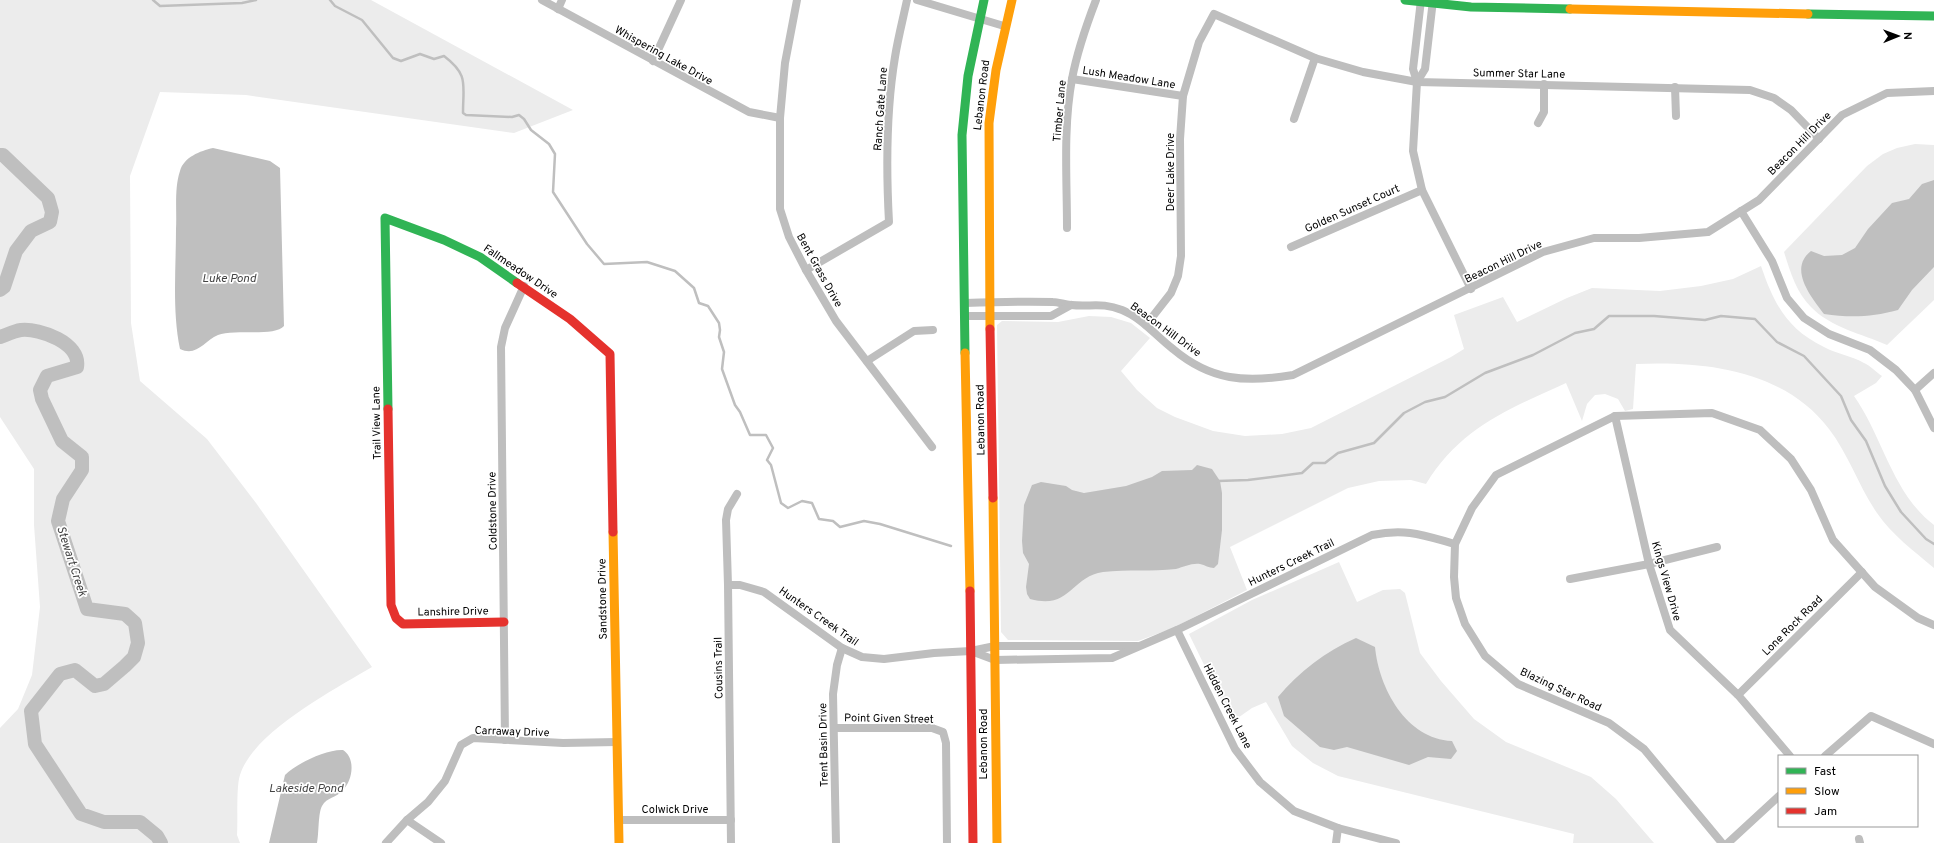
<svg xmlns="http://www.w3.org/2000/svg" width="1934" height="843" font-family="Overpass,sans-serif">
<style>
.green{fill:#ececec}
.water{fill:#bfbfbf}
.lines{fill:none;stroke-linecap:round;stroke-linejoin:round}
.stream{stroke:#bfbfbf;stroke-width:2.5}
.river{stroke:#bfbfbf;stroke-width:14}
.street{stroke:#bebebe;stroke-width:8}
.fast{stroke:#30b455;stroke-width:9}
.slow{stroke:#ff9f0a;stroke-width:9}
.jam{stroke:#e5322d;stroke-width:9}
.labels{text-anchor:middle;stroke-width:3.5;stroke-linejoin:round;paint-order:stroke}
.street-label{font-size:11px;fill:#000;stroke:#fff}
.water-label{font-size:12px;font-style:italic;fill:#444;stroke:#fff}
</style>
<rect width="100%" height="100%" fill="#fff"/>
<g class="green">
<path d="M0 0H371L573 110 514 133 246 95 160 92 130 176 131 323 140 381 207 439 256 503 372 667C335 689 253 732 240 775 236 786 238 821 237 835L240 843H0V728L18 709 32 675 40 607 34 525V469L0 417Z"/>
<path d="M1915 144 1934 145V300L1887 345C1862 334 1830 327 1811 307 1796 292 1790 271 1784 252L1867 166 1883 154 1897 148Z"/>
<path d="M1761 266C1774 304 1787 329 1824 347 1837 354 1852 356 1864 363 1871 366 1876 372 1882 376L1876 383 1854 396C1883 437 1892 493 1934 525V568C1914 551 1892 535 1877 513 1859 487 1849 455 1829 429 1784 370 1705 361 1636 364L1633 409 1625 411 1618 399 1605 394 1595 395 1587 404 1582 421 1566 383C1509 409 1460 428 1426 484L1411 480 1379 481 1348 488 1230 547 1247 590 1173 628 1138 641 1008 640 1001 632 997 325 1002 321 1058 322 1089 316 1111 317 1131 323 1150 338 1121 371 1137 390 1157 408 1175 417 1213 431 1245 436 1282 434 1311 428 1451 357 1464 349 1454 315 1503 297 1517 322 1567 298 1592 288 1660 291 1701 286 1733 279Z"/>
<polygon points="1339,562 1357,602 1383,590 1400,589 1405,593 1420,653 1441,681 1474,719 1506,742 1591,777 1616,799 1654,843 1573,843 1574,834 1338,776 1313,763 1292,746 1266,702 1252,708 1232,722 1189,634 1252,600"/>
</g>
<g class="water">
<path d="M213 148 270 161 280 168 284 326C275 337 233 329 218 335 204 341 197 357 180 349 172 310 176 269 176 229 177 211 174 189 180 171 184 157 200 151 213 148Z"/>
<path d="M1934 180V267L1912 290 1898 310C1872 317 1851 318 1824 314 1811 297 1788 269 1811 251L1824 256 1842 255 1855 248 1868 229 1892 203 1909 199 1922 184Z"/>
<path d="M1197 465 1212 469 1220 481 1222 493V530L1218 564 1214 568C1209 568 1205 565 1200 564 1191 563 1184 567 1176 569 1152 572 1127 569 1103 572 1070 577 1071 610 1030 599L1027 594 1026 587 1029 564 1023 553 1022 541 1024 505 1032 485 1041 482 1066 486 1072 490 1084 493 1126 486 1152 477 1162 471 1192 470Z"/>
<path d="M1356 638 1375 647C1379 688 1406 739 1452 741L1457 751 1451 759 1428 757 1409 765 1347 747 1334 750 1320 747 1284 716 1278 697C1299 672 1326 651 1356 638Z"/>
<path d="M343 750C356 758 353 781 342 791 336 798 327 797 322 806 318 813 319 834 317 843H269L285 775C296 764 326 749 343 750Z"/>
</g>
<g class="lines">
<g class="stream">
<polyline points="153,0 160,6 242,3 256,0"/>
<path d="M330 0 335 6 362 20 393 58 401 61 420 54 434 59 444 56C469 75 463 84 463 113L466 115 512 117 519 115 524 119 531 130 549 144 555 154 553 192 587 244 604 264 647 262 675 271 694 288 699 303 708 306 719 323 720 330 719 337 724 352 722 369 735 405 740 412 750 435H766L773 448 767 460 771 465 781 503 788 508 802 501 812 503 819 519 833 521 840 527 864 521 880 524 951 546"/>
<polyline points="1218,481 1248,480 1302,473 1313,463 1325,463 1338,453 1374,443 1404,413 1425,402 1445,397 1485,373 1533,355 1575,333 1594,329 1609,316 1654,316 1705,320 1721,316 1755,319 1777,342 1804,356 1841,396 1851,420 1866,441 1885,486 1901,512 1926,539 1934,544"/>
</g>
<g class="river">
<polyline points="0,155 3,155 48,198 52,212 50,222 31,231 16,251 4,287 0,290"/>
<path d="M0 337C6 335 14 331 21 330 40 328 81 343 77 367L47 376 40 390 42 399 62 441 82 457V470L63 499 58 521 87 609 125 614 135 623 138 643 134 657 125 666 104 684 95 686 75 670 60 674 31 711 35 744 81 814 104 822H140L157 836 161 843"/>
</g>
<g class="street">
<polyline points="542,0 749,112 780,118"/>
<polyline points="797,0 785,63 780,118 780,209 789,237 806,270 836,321 932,447"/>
<polyline points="917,0 1004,26"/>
<polyline points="1421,0 1413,69 1417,82 1413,151 1422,190 1471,289"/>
<polyline points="558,9 562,0"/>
<polyline points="653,61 681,0"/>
<polyline points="1072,79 1183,96"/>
<polyline points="1417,82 1425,69 1433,0"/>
<polyline points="1675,87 1676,116"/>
<polyline points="1294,119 1315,58"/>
<polyline points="1538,123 1544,112 1544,84"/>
<polyline points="1741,211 1772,261 1787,298 1804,318 1829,334 1870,350 1896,370 1915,390 1934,428"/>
<path d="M1067 228C1067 179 1063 127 1072 79 1077 52 1086 26 1096 0"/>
<polyline points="1291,247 1422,190"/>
<path d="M806 270 889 222C886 167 886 111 895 57 898 38 903 19 907 0"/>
<path d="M965 303C994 302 1024 301 1053 302 1059 302 1065 305 1071 305 1091 307 1102 302 1122 310 1142 318 1156 336 1173 349 1211 381 1246 383 1293 375L1543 252 1594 238H1639L1708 232 1759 200 1842 115 1887 93 1934 91"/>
<polyline points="965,316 1051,316 1071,305"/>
<polyline points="1146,325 1171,293 1178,276 1181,256 1180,139 1183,96 1199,42 1214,14 1315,58 1363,72 1417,82 1750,90 1774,98 1791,110 1819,139"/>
<polyline points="867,361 914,331 933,330"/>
<polyline points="1915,390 1934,373"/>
<polyline points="1615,416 1649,564 1670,630 1738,695 1790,756"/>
<polyline points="1570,579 1649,564 1717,547"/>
<polyline points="728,585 740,585 764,592 842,648 862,657 884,659 934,653 971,651 995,646 1137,646"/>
<polyline points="1177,630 1235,749 1260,782 1294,811 1338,828 1396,843"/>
<path d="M971 651 995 660 1112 658 1177 630 1372 535C1406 528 1423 535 1455 544"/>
<polyline points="1738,695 1862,572"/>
<polyline points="834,728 932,728 943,732 946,743 947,843"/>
<polyline points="505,740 501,347 505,328 524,286"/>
<polyline points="1825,756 1871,716 1934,744"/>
<polyline points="407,820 441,843"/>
<polyline points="618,820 731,820"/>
<polyline points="1859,839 1860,843"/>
<polyline points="386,843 407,820 428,802 445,781 461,745 473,738 563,743 617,742"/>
<polyline points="731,843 728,585 726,520 728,509 737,494"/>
<polyline points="836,843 833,694 837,665 842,648"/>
<polyline points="1336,843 1338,828"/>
<polyline points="1722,843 1644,749 1609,723 1518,684 1485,656 1465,624 1456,598 1454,577 1455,544 1472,508 1496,475 1615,416 1712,413 1760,430 1791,459 1811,490 1833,540 1875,587 1918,618 1934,625"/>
<polyline points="1728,843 1779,796"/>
</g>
<g class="fast">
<polyline points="1405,0 1471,7 1570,9"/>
<polyline points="1808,14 1934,16"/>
<polyline points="965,353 962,135 968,76 984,0"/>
<polyline points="388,409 385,218 444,240 480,257 517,283"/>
</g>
<g class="slow">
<polyline points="1570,9 1808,14"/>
<polyline points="990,329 989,123 996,70 1012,0"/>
<polyline points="965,353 970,591"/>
<polyline points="993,498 997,843"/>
<polyline points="613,532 619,843"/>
</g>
<g class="jam">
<polyline points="517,283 570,319 610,354 613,532"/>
<polyline points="990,329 993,498"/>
<polyline points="388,409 391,605 396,618 403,624 504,622"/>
<polyline points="970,591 973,843"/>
</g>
</g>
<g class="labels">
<g class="street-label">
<text transform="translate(664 55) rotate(29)" y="4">Whispering Lake Drive</text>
<text transform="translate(1519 73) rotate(1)" y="4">Summer Star Lane</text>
<text transform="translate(1129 77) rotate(9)" y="4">Lush Meadow Lane</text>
<text transform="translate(981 95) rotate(-83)" y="4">Lebanon Road</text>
<text transform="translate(880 109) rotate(-86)" y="4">Ranch Gate Lane</text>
<text transform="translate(1059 111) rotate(-85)" y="4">Timber Lane</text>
<text transform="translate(1799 143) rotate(-45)" y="4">Beacon Hill Drive</text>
<text transform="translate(1170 172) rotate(-90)" y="4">Deer Lake Drive</text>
<text transform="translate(1352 208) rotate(-24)" y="4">Golden Sunset Court</text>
<text transform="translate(1503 261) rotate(-26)" y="4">Beacon Hill Drive</text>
<text transform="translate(820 270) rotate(61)" y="4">Bent Grass Drive</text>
<text transform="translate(521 271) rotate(34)" y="4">Fallmeadow Drive</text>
<text transform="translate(1166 329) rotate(36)" y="4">Beacon Hill Drive</text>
<text transform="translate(980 420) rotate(-91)" y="4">Lebanon Road</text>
<text transform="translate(376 423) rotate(-91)" y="4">Trail View Lane</text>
<text transform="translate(492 511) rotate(-91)" y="4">Coldstone Drive</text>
<text transform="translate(1291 562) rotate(-26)" y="4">Hunters Creek Trail</text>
<text transform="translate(1667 581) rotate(74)" y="4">Kings View Drive</text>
<text transform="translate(602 599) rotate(-91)" y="4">Sandstone Drive</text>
<text transform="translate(453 611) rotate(-1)" y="4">Lanshire Drive</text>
<text transform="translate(819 616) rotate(35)" y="4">Hunters Creek Trail</text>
<text transform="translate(1792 625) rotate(-45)" y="4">Lone Rock Road</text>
<text transform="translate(718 668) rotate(-91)" y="4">Cousins Trail</text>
<text transform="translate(1561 689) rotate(25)" y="4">Blazing Star Road</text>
<text transform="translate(1228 706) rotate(63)" y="4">Hidden Creek Lane</text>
<text transform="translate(889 718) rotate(1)" y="4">Point Given Street</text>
<text transform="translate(512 731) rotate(2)" y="4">Carraway Drive</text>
<text transform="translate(983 744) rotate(-90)" y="4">Lebanon Road</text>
<text transform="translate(823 745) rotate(-91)" y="4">Trent Basin Drive</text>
<text x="675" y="813">Colwick Drive</text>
</g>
<g class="water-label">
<text x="229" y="282">Luke Pond</text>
<text transform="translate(72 561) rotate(72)" y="4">Stewart Creek</text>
<text x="306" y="792">Lakeside Pond</text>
</g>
</g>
<rect x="1778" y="755" width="140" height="72" fill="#ffffff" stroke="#999999"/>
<rect x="1786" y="768" width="20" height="6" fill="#30b455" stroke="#999999"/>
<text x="1814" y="775" font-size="12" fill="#000000">Fast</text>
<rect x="1786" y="788" width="20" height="6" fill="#ff9f0a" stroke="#999999"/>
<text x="1814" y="795" font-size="12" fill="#000000">Slow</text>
<rect x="1786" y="808" width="20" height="6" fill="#e5322d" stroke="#999999"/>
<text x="1814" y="815" font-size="12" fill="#000000">Jam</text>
<g transform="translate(1898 36) rotate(89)" stroke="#ffffff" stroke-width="3" paint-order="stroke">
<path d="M0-3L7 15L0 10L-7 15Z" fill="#000000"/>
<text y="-6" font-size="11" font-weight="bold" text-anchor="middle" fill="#000000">N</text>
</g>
</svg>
